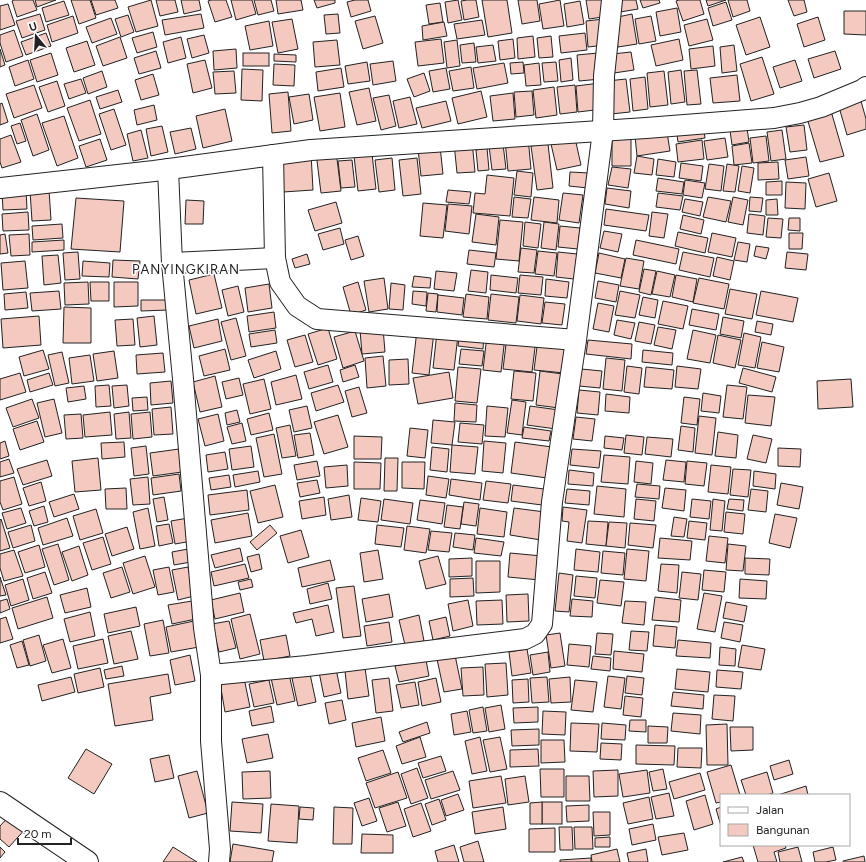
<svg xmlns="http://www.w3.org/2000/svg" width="866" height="862" font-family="Figtree,sans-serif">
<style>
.building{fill:#f3c9c0;stroke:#222}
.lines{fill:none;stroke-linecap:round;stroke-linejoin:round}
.minor-casing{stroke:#222;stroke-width:22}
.major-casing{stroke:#222;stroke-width:24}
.minor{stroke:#fff;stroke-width:20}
.major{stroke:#fff;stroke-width:22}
.labels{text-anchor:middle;stroke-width:3;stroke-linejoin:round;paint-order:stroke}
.quarter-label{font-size:13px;letter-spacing:1px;fill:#222;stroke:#fff}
</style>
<rect width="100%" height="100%" fill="#fff"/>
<g class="building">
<polygon points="14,0 33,0 37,10 17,17 12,1"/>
<polygon points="35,0 56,0 37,7"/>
<polygon points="71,0 90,0 96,18 79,24"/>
<polygon points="91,0 115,0 118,8 96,15"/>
<polygon points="151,0 158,26 136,32 128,7"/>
<polygon points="156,0 175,0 178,12 160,16"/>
<polygon points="181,0 199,0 201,10 184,14"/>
<polygon points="211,0 226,0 232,17 215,22 208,1"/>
<polygon points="231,0 252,0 256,14 236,20"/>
<polygon points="254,0 271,0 274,11 258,15"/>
<polygon points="276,0 301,0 303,10 278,14"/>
<polygon points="314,0 335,0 335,3 317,8"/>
<polygon points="355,0 368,0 371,11 351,17 347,2"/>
<polygon points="458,0 462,20 448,23 445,2"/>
<polygon points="467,0 476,0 479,17 464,20 461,1"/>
<polygon points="482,0 507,0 512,33 488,37"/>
<polygon points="518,0 537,0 540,21 522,24"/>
<polygon points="560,0 564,26 543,29 539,4"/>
<polygon points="586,0 607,0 609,16 589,19"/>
<polygon points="618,0 636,0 638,9 620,12"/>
<polygon points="640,0 659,0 660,3 643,8"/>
<polygon points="679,0 700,0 704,14 683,21 676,1"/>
<polygon points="706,0 726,0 708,6"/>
<polygon points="728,0 747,0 750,11 733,17"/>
<polygon points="788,0 804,0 807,12 794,16"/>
<polygon points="64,1 69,15 46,22 42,8"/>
<polygon points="580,1 584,24 567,27 564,4"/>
<polygon points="726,2 732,20 713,26 708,8"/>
<polygon points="440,3 443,22 429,24 426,5"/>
<polygon points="8,4 15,25 0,30 0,6"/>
<polygon points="677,8 681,32 660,36 656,12"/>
<polygon points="844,11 866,11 866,35 844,34"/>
<polygon points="40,14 45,30 22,38 16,21"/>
<polygon points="201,14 204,28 165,35 162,20"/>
<polygon points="338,14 340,33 326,34 324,15"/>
<polygon points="632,14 637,44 618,47 613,18"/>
<polygon points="128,15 134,32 121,37 115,19"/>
<polygon points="73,16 78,33 52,42 47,25"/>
<polygon points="375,16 383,43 363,49 355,21"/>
<polygon points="651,16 656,41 639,44 635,19"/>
<polygon points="760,17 770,47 746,55 736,25"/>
<polygon points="818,17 825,40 804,47 797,24"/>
<polygon points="111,18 117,34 92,43 86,27"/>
<polygon points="292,19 298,49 278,53 272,22"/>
<polygon points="604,19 606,45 588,47 586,21"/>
<polygon points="707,19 713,40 689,46 684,25"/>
<polygon points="482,20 485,35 457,39 454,24"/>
<polygon points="269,21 273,46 250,50 245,26"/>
<polygon points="444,22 447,36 423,40 422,26"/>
<polygon points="14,30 23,56 6,62 0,43 0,35"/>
<polygon points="153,32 157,47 137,53 132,38"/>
<polygon points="46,33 51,46 26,55 21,42"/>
<polygon points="585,33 587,50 561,53 559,36"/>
<polygon points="204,35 209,53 192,58 187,39"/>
<polygon points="533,36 535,57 518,59 517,38"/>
<polygon points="551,36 553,57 539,58 537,38"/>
<polygon points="120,37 127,58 103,66 96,46"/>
<polygon points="181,37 186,58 168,63 163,42"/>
<polygon points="441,39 444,63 418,66 415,42"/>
<polygon points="513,39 515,58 500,60 498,41"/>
<polygon points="679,39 683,60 656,66 651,45"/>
<polygon points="337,40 340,65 315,67 313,42"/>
<polygon points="457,40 460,66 447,68 444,42"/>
<polygon points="87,41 95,65 74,72 66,48"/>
<polygon points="474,43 476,62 462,63 460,45"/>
<polygon points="493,45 496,61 478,63 476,47"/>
<polygon points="734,45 737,71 722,73 720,47"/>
<polygon points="713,46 715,66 691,69 689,49"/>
<polygon points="0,49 5,65 0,67"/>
<polygon points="236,49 237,68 214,70 213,51"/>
<polygon points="156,51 161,68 139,74 134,58"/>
<polygon points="835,51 841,69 814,78 808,59"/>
<polygon points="631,52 634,70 614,73 612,54"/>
<polygon points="51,53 58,75 37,82 30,60"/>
<rect x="243" y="53" width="26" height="13"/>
<polygon points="598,53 601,79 579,81 577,55"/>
<polygon points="274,54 296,55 296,62 274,61"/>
<polygon points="762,57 774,94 751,101 740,64"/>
<polygon points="571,58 573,80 561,82 559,60"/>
<polygon points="28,60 34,79 15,86 9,67"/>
<polygon points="205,60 212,88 193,93 187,64"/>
<polygon points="795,60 802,81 780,88 773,67"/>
<polygon points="393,61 396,81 373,85 370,64"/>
<polygon points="367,62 370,81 348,84 345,66"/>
<polygon points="523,62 524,73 511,74 510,63"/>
<polygon points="556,62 558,81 544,82 542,63"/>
<polygon points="504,63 508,83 477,89 473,68"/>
<polygon points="539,63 541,85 526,86 524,65"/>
<polygon points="274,64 295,65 294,86 273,85"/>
<polygon points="471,67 474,88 453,91 449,71"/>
<polygon points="341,68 344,87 318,91 316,72"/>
<polygon points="446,68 450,89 433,92 429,71"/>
<polygon points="242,69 263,70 262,101 241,100"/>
<polygon points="681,70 685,102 671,104 668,72"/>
<polygon points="697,70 701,104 687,105 684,71"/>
<polygon points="102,71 107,87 88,94 83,78"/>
<polygon points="234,71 236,93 215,94 213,72"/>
<polygon points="664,71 668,105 650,107 647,73"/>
<polygon points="424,73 430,91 414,97 407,79"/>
<polygon points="153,74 159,95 141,100 135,80"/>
<polygon points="737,75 740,101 713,103 710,78"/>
<polygon points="645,77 648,109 633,111 630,79"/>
<polygon points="81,79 86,93 69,99 64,84"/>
<polygon points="626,79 630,112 611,114 607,81"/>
<polygon points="57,81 65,106 48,112 39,87"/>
<polygon points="600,83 603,109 578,112 576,86"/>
<polygon points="34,85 42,108 14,118 6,94"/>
<polygon points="575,85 577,112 560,114 557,87"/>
<polygon points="554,87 557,115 536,118 533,90"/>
<polygon points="369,88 376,121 357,125 349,92"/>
<polygon points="118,90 122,102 100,109 96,97"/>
<polygon points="481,91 487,117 458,124 452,98"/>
<polygon points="532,91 534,115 516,117 514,92"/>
<polygon points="288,92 291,131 272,133 269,94"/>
<polygon points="340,93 345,127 320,131 314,97"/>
<polygon points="513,93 515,119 493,121 490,96"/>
<polygon points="309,94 313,120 294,124 289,97"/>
<polygon points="389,95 396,126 381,130 373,98"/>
<polygon points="410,97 417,124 399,128 393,101"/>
<polygon points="90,100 101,134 79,141 67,108"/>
<polygon points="446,101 451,121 422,128 416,108"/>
<polygon points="861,101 866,119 866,129 847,135 839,107"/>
<polygon points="2,103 8,122 0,125 0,104"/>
<polygon points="154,105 157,120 137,125 134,110"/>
<polygon points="114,109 126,145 111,150 99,114"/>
<polygon points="225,109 232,141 203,148 196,116"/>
<polygon points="831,111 844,156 820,162 807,118"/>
<polygon points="37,114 49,150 33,156 21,120"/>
<polygon points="64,116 78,158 57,166 42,123"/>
<polygon points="746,121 749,142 732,145 729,123"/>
<polygon points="20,123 26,141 17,144 11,126"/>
<polygon points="703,124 705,138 678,142 676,128"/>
<polygon points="804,125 807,150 790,152 786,127"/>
<polygon points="162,126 168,152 151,156 146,129"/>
<polygon points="191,128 196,149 175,154 170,132"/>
<polygon points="141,130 148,158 133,161 127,134"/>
<polygon points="782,130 786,159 771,161 767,132"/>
<polygon points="667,132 670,151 637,156 635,136"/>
<polygon points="612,133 631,134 631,166 612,166"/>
<polygon points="11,135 21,162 2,168 0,162 0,139"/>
<polygon points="766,136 769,161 753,163 750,138"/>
<polygon points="528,137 531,169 508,171 505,140"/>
<polygon points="575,138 581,165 557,170 551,144"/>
<polygon points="725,138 728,157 707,160 704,141"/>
<polygon points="100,139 107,160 86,167 79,146"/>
<polygon points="702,140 704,159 678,162 676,144"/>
<polygon points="472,141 475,172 457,173 454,143"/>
<polygon points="749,143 752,163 734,165 732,146"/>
<polygon points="503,144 506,169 492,170 489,146"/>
<polygon points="548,144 553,188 537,190 531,146"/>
<polygon points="440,146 443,174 421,176 418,149"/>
<polygon points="487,148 489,170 478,171 476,150"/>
<polygon points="336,151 341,191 321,193 316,153"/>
<polygon points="311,153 313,190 283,192 281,155"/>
<polygon points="372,154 376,189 358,191 354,156"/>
<polygon points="637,156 654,159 652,175 634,173"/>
<polygon points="806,157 809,176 788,179 785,160"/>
<polygon points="392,158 395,190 379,192 375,160"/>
<polygon points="417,158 421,194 403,196 399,160"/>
<polygon points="658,159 676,162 674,177 656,175"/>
<polygon points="352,160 355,187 341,188 338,161"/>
<polygon points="778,162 779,179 758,180 758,163"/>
<polygon points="681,163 703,166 701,181 679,178"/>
<polygon points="709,164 724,166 721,191 705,189"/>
<polygon points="727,164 739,166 735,192 723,191"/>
<polygon points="742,166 754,168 750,193 738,191"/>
<polygon points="612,167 631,169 628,188 608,185"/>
<polygon points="517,171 533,173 531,197 514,195"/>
<polygon points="570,172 589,173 588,188 569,186"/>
<polygon points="829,173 837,201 816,207 808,179"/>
<polygon points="487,175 514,178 510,216 473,213 475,193 485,194"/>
<polygon points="658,178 684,182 682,194 656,191"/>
<polygon points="685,180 705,183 702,198 683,195"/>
<polygon points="782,181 782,195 766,195 766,182"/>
<polygon points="786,182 806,183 805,209 785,208"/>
<polygon points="607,188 631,191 629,208 605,204"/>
<polygon points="26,190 27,209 3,210 2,192"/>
<polygon points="49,190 51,220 32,221 30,191"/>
<polygon points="448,190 471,192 469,204 446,202"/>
<polygon points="563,193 583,195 579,223 559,220"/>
<polygon points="658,193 683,196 680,210 656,207"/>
<polygon points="514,197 531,199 528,218 512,217"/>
<polygon points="534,197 559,200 557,223 531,220"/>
<polygon points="708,197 731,201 726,222 703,217"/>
<polygon points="733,197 748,200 743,225 728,222"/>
<polygon points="750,197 763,198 761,212 749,211"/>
<polygon points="76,198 124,201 120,252 71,249"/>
<polygon points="685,199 703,202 700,216 682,212"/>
<polygon points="777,199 778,215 766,215 766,200"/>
<polygon points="186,200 204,201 203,224 185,224"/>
<polygon points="336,202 342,223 315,231 308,210"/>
<polygon points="423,203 447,205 443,238 420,236"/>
<polygon points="448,204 472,206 469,234 445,231"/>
<polygon points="606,209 649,215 646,231 604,225"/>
<polygon points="28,212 29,230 3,231 2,214"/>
<polygon points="652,212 668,214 664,238 649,236"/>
<polygon points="476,214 499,217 496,245 472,242"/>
<polygon points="749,214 765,216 763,235 747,233"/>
<polygon points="683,215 704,220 701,234 680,229"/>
<polygon points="768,218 783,219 781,238 766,237"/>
<polygon points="789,218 800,218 800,231 788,230"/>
<polygon points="500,220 523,222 519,261 496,259"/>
<polygon points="525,222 541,224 538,248 523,246"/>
<polygon points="544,222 559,224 556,250 541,248"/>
<polygon points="62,224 63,238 33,240 32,226"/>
<polygon points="560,226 580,228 578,249 558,247"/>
<polygon points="340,228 344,244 323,250 318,234"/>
<polygon points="604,231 622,234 618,252 600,248"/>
<polygon points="678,232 708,238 705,253 675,246"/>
<polygon points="712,233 736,238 732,257 708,252"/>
<polygon points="789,233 803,233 802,249 789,249"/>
<polygon points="5,234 8,253 0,254 0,235"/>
<polygon points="29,234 30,255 11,256 9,235"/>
<polygon points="358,236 364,256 351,260 345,240"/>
<polygon points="64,240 64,250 32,252 32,242"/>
<polygon points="636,240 679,249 676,264 633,255"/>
<polygon points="738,242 750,244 747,262 734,260"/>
<polygon points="756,246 769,248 766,259 754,256"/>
<polygon points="521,248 537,250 534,273 518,272"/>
<polygon points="469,250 496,253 494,267 467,264"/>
<polygon points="538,251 557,253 554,276 535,274"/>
<polygon points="78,252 80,279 65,280 63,253"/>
<polygon points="558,252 577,254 574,279 556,277"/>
<polygon points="683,252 714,258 710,277 679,270"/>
<polygon points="787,252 808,254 806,270 785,268"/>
<polygon points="599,253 625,259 621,278 595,273"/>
<polygon points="307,254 310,264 295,268 292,259"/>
<polygon points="58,255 61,283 44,285 42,256"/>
<polygon points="717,257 734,261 730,280 713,276"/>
<polygon points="626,258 644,261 639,289 620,286"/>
<polygon points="113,260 140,261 138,279 112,277"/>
<polygon points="25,261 28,288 3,290 1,263"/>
<polygon points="83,261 110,263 109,277 82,276"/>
<polygon points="644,269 656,271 651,295 639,292"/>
<polygon points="471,270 488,272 486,293 468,291"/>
<polygon points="436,271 457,273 454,291 434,289"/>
<polygon points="657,271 675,275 670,297 652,294"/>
<polygon points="214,274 222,308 196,314 189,280"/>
<polygon points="491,275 518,278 516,293 490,290"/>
<polygon points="520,275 543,277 541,295 518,293"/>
<polygon points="676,275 697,279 693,302 672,297"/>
<polygon points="414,276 431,278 430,288 412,287"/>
<polygon points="384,278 388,309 369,312 364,281"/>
<polygon points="699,278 729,284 724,309 693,303"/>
<polygon points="546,279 569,282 567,298 545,296"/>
<polygon points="598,281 619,285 616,302 595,298"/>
<polygon points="88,282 89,304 65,305 64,283"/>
<polygon points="90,282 109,282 109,301 91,301"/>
<polygon points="114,282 138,282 138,306 114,307"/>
<polygon points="358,282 366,310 351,315 343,287"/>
<polygon points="391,283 405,285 403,310 389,309"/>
<polygon points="269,284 272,308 248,312 245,288"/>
<polygon points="238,286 244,312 228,316 222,290"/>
<polygon points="730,289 757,294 752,319 725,314"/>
<polygon points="59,291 61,309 32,311 30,293"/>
<polygon points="413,291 427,292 426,306 412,304"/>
<polygon points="620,291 640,295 635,318 615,315"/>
<polygon points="761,291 798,298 793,322 756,315"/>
<polygon points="26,292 28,308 5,310 4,294"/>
<polygon points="428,293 438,294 436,312 426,311"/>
<polygon points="466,294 489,297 487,319 463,317"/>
<polygon points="491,294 519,297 516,323 488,320"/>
<polygon points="438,295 464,298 462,315 437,312"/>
<polygon points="520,295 544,298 541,324 517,321"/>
<polygon points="643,297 658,300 655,318 639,315"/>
<polygon points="141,300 168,300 168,310 141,311"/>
<polygon points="663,301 688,306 683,329 658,324"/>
<polygon points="545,302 565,304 562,325 542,323"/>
<polygon points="598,303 614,306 609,332 593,329"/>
<polygon points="64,307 91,308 91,343 63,343"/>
<polygon points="692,309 719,314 716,330 689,325"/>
<polygon points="274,312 276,328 249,332 247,316"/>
<polygon points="39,316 41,345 3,348 1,319"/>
<polygon points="154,316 157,345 140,347 137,318"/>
<polygon points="723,317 744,321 741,338 720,334"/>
<polygon points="236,318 246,356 231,360 221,322"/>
<polygon points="133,319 135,345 117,346 115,320"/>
<polygon points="218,319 222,341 194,348 189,326"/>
<polygon points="617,320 635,323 631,339 614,335"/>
<polygon points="757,321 773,324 771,335 755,332"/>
<polygon points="639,322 655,325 651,344 635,341"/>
<polygon points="658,327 676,330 672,349 654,345"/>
<polygon points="328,328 337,359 318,365 308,334"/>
<polygon points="383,328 385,352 362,354 360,330"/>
<polygon points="275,330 277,343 251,347 249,334"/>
<polygon points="417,330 434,332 429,375 412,373"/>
<polygon points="693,330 716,335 710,363 687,359"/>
<polygon points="355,331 364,361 343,368 334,337"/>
<polygon points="437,332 458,335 454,370 433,368"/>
<polygon points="460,332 484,335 483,349 458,346"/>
<polygon points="744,333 761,337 755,368 738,365"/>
<polygon points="305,335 313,362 295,367 287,340"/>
<polygon points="487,335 505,337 501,372 483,370"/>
<polygon points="718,335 741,340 735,368 713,363"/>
<polygon points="507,336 536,339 532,372 503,369"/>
<polygon points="538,339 567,342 564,373 534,370"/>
<polygon points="588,340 632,344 631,359 586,354"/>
<polygon points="762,342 784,347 779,372 757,368"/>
<polygon points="225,349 230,370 204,376 199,356"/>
<polygon points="461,349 484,351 482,366 459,364"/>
<polygon points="43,350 49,369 24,376 19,357"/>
<polygon points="643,350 673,353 672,365 642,362"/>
<polygon points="114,351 118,378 97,381 93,354"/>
<polygon points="276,351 281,369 254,378 248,360"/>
<polygon points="62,352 69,383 55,386 48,355"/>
<polygon points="163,353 165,372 137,374 136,355"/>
<polygon points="90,355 94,381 72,384 69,358"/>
<polygon points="383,356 386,386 367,388 365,358"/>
<polygon points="606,358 625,360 622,391 603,389"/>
<polygon points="408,359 409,384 389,385 389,360"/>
<polygon points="328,365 333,382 309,389 304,372"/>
<polygon points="355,365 359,377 343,382 340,370"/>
<polygon points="627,366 642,368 639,394 624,392"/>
<polygon points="677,366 701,369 698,389 675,387"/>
<polygon points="458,367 481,369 477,403 455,401"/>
<polygon points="646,367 674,370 672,389 644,387"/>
<polygon points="743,368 776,377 772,392 739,383"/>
<polygon points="581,369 602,371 600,388 579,386"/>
<polygon points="514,371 536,373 533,401 511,399"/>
<polygon points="540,371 563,374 559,408 536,405"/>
<polygon points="449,372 453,398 418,404 413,378"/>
<polygon points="20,373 26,392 0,400 0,379"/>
<polygon points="49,373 53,385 30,392 27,380"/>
<polygon points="296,375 302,399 276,405 271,382"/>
<polygon points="215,376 222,407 200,412 193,382"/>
<polygon points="239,378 243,395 226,399 222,382"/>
<polygon points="264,379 271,409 250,414 243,384"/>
<polygon points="851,379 853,407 818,409 817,381"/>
<polygon points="171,381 173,403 151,405 150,383"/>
<polygon points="109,385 111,406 96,407 95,386"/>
<polygon points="127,385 129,406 114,408 112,386"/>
<polygon points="338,385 344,402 316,411 311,393"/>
<polygon points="727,385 747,387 743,419 723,417"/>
<polygon points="84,386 86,399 68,402 66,388"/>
<polygon points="359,387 367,413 352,417 345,391"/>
<polygon points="579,390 600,392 598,415 577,413"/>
<polygon points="703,393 721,396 719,413 701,411"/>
<polygon points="606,394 630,397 629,413 605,411"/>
<polygon points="748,395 775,397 771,426 745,423"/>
<polygon points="147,397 148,410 133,411 132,398"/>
<polygon points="684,397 700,399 697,425 681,423"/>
<polygon points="32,399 39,418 13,427 6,408"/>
<polygon points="54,399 62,433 45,437 37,403"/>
<polygon points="512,400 526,402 522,435 507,433"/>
<polygon points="455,403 477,405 476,422 454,421"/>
<polygon points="307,406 312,428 294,432 289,410"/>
<polygon points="487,406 508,408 505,437 485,436"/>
<polygon points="530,406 559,410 556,429 527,425"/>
<polygon points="171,407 173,434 154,435 152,409"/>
<polygon points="237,410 240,422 227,425 225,413"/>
<polygon points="110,412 112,435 85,437 83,415"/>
<polygon points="129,412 131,438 116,439 114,414"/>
<polygon points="150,412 152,437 133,439 131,414"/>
<polygon points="269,413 273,430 251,435 247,419"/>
<polygon points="81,414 83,438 66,439 64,415"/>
<polygon points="218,414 224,441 205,446 198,419"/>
<polygon points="338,415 348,447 324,454 314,422"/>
<polygon points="699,416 716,418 712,455 695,453"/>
<polygon points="576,417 595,419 592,441 573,439"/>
<polygon points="433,420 455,422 452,445 431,443"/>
<polygon points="37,421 44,442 20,450 13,429"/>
<polygon points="242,423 246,441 232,444 227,427"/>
<polygon points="460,423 484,425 482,444 458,442"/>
<polygon points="290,425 296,456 282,458 276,428"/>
<polygon points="681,426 695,428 693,452 678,450"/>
<polygon points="524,427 551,431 549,441 522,438"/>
<polygon points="410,428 428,430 425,458 407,456"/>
<polygon points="718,432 738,435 736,458 715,456"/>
<polygon points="310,433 314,455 298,458 294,435"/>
<polygon points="274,434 282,474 264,477 256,438"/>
<polygon points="626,435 644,437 642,455 624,453"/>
<polygon points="753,435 772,439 766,463 747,459"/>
<polygon points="354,436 382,437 381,459 354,459"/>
<polygon points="605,436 624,438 622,450 604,448"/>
<polygon points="647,437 673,439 671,457 645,454"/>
<polygon points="5,441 9,456 0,459 0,443"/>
<polygon points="484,441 506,443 503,473 482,471"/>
<polygon points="124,442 125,457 102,459 101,443"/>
<polygon points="515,442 552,447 547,478 511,473"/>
<polygon points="452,445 478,447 475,474 450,472"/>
<polygon points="146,446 149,474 134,476 131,448"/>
<polygon points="251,446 254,467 232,470 229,449"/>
<polygon points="432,447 449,449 447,472 430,470"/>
<polygon points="778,448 801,449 800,467 778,466"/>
<polygon points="179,449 182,472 153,476 150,453"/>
<polygon points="572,449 601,451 599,468 570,465"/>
<polygon points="225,452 228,469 208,472 206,455"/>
<polygon points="604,455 630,457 628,484 601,482"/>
<polygon points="98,458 101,490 75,492 72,461"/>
<polygon points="385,458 398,458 397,491 384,491"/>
<polygon points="9,459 14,473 0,477 0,462"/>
<polygon points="47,460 52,476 23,485 17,469"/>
<polygon points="666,460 686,462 684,482 663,480"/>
<polygon points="317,461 320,476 297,480 294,465"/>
<polygon points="636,461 653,463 651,484 634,482"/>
<polygon points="687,461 707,463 704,486 685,484"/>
<polygon points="354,462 381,463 380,489 354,489"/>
<polygon points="402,462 425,462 424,489 402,488"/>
<polygon points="347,465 348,486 326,488 324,467"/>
<polygon points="711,465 731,467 728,494 708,492"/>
<polygon points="733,469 751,470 748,497 730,495"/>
<polygon points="569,470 594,473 593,486 568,484"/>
<polygon points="258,471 260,482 235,487 233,475"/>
<polygon points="754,471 776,474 775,489 753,486"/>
<polygon points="179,474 181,491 153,495 151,478"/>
<polygon points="229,475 231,487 211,490 209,478"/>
<polygon points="428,476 449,479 446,498 426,495"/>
<polygon points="14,477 22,504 3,510 0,502 0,481"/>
<polygon points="148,477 150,504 133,505 130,479"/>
<polygon points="451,479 482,483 480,500 449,495"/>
<polygon points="317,480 320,493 300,497 297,483"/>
<polygon points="486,481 511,484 508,503 483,500"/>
<polygon points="41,482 46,501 29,506 23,488"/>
<polygon points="781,483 803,487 799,509 777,505"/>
<polygon points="637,484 660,486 659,499 635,497"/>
<polygon points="275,485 283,517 258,523 250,491"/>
<polygon points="513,485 544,489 542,505 511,501"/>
<polygon points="597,486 626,489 624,517 594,514"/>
<polygon points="126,488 127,509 106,509 105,489"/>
<polygon points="665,488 686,490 684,511 662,508"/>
<polygon points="567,489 590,491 589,505 565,503"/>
<polygon points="751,489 768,491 766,512 748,510"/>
<polygon points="247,490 249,510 210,515 208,495"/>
<polygon points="74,494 79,509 54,517 49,502"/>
<polygon points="349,495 352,517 331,520 328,499"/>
<polygon points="164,497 168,520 157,522 153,499"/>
<polygon points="324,497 326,515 302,519 299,501"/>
<polygon points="361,498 381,501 378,522 358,520"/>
<polygon points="384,499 413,503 410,524 381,520"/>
<polygon points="636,499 656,501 654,521 634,519"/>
<polygon points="692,499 711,501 709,519 690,517"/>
<polygon points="713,499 725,501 722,531 710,530"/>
<polygon points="729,499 744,500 743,511 727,509"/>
<polygon points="420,500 445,503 442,524 417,520"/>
<polygon points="464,502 479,504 476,526 461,524"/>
<polygon points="447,505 463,507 460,529 444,527"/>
<polygon points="44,506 48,522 34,526 29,511"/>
<polygon points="563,507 587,510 582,543 567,541 569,522 562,521"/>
<polygon points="21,508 26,523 7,529 2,513"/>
<polygon points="148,508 155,546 140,549 133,512"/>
<polygon points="480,508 507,512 504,537 477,534"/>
<polygon points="514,508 545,512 541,540 510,535"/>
<polygon points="96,509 103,533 80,540 73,516"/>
<polygon points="726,512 745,514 743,534 724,532"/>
<polygon points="248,513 252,536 215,543 211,520"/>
<polygon points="775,514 797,518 790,548 769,543"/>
<polygon points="674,517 687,519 684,537 671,536"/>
<polygon points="67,518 73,536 43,545 38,528"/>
<polygon points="188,518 192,541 175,544 171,521"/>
<polygon points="1,519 10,548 0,551 0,520"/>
<polygon points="588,521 608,522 606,546 586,544"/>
<polygon points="689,521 707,523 705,540 687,538"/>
<polygon points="609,522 627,523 625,548 606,546"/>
<polygon points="630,523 656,525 653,548 628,545"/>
<polygon points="169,524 173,543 159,546 156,526"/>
<polygon points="31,525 35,541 13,548 8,532"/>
<polygon points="270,525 277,533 257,550 250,542"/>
<polygon points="377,525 404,528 401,547 375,544"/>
<polygon points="407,526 430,529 426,553 404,550"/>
<polygon points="127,527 134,549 112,556 105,534"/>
<polygon points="301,530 309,557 288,563 280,536"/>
<polygon points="431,531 452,533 449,552 428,550"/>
<polygon points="455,533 475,535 473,550 453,547"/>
<polygon points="709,536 728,538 725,563 706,561"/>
<polygon points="103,537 111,564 92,570 83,543"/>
<polygon points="476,538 504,542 501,556 474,553"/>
<polygon points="660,538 692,541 690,560 658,558"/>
<polygon points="58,544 69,580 54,585 42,549"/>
<polygon points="728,544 746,546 743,571 726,570"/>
<polygon points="39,545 45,567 25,573 18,552"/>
<polygon points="79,546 88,575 72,581 62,552"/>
<polygon points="240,548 243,561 215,568 211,555"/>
<polygon points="188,549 191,562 174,565 172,552"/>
<polygon points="576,549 600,552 598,572 574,570"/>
<polygon points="627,549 649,551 646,581 624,579"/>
<polygon points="14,550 23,576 4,581 0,568 0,554"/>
<polygon points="378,550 383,579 364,582 360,553"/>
<polygon points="603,551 625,553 623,575 601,573"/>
<polygon points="510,553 542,556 540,580 508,577"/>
<polygon points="259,554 262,569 251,572 247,557"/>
<polygon points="145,556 155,587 133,594 123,563"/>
<polygon points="438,556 446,584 426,589 419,561"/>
<polygon points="472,558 472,576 449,577 449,559"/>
<polygon points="745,558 770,559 769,575 745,574"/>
<polygon points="330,560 335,580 302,587 298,568"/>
<polygon points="476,561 500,561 500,592 476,593"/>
<polygon points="245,564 249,578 214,586 211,572"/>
<polygon points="661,564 679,565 677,593 658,591"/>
<polygon points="122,567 130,592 111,598 103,573"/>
<polygon points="169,567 174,592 158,595 153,570"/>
<polygon points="188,567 194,596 178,600 172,570"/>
<polygon points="704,570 726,572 724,592 702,590"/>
<polygon points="45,572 52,593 33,599 27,578"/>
<polygon points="682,572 701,574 698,600 679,598"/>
<polygon points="559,573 573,575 569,612 555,611"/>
<polygon points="576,576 597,578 595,598 574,596"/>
<polygon points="0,577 6,595 0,596"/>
<polygon points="473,578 474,596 450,597 450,579"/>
<polygon points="23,579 29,600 11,606 5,585"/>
<polygon points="251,579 253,587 240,590 238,582"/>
<polygon points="740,579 767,581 766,599 739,598"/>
<polygon points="600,580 624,582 621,606 597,603"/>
<polygon points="328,583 332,599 310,604 307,589"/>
<polygon points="354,586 361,636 343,638 336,588"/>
<polygon points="87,588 91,607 65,613 60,595"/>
<polygon points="240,593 244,612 215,619 211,600"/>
<polygon points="704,593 722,596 715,632 697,629"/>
<polygon points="389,594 393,617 366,622 362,599"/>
<polygon points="528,594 529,621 507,622 506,595"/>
<polygon points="47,597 53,618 18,629 12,608"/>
<polygon points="655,597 681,600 679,622 652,620"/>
<polygon points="7,599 10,609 0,613 0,601"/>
<polygon points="572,599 593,601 592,617 570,616"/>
<polygon points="468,600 473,626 453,631 448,604"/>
<polygon points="502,600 503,624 477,625 476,601"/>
<polygon points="192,601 196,619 172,624 168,605"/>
<polygon points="625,601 646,602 644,625 622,623"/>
<polygon points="726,602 747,606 744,622 723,618"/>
<polygon points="328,605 334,632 316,636 312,619 296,623 293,613"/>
<polygon points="136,607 140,626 108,633 104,614"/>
<polygon points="90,612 95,636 70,642 64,619"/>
<polygon points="250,614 260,654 240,659 231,619"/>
<polygon points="419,615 424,641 405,645 399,620"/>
<polygon points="6,617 13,639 0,643 0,619"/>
<polygon points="446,617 450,636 433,640 429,621"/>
<polygon points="163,620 169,653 150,656 144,624"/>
<polygon points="194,621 199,647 171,652 166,627"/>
<polygon points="229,621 236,648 219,652 212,624"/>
<polygon points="389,622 392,642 367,646 364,626"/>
<polygon points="724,622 743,625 740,642 721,638"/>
<polygon points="655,625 677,627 675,648 653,646"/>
<polygon points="131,631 138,659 114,664 108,636"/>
<polygon points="631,631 649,632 647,651 629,650"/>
<polygon points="560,633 565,666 551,668 546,635"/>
<polygon points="597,633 613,634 611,655 595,654"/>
<polygon points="39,635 46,661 30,666 23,640"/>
<polygon points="286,635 290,656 264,661 260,640"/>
<polygon points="63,639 71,668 52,673 43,645"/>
<polygon points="103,639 108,663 78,669 73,646"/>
<polygon points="678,640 711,643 710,658 676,656"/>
<polygon points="22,641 29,665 17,668 10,645"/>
<polygon points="569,644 591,646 589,667 567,665"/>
<polygon points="742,645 765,649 761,670 738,667"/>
<polygon points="720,647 736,649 735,666 719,665"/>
<polygon points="527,649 531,673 512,676 509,652"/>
<polygon points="614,651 644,654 642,672 613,669"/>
<polygon points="548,652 550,672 533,675 530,655"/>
<polygon points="190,655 195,681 175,685 170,660"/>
<polygon points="455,655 462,689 444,692 437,659"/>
<polygon points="593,656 611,658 610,671 591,669"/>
<polygon points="426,660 429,676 399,682 395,666"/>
<polygon points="506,663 508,695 487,697 485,664"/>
<polygon points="122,666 124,676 106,679 104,670"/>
<polygon points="483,667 484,695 463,696 461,668"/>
<polygon points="100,668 104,687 78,693 74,674"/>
<polygon points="365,668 369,696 348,699 345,671"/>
<polygon points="336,669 341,693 324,697 319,672"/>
<polygon points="677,669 710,672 708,692 675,689"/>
<polygon points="717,670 743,672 741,689 716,687"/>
<polygon points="168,674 171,693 150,697 153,720 115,726 108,684"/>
<polygon points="289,674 295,701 277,705 271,678"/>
<polygon points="310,674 316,702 298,706 292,678"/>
<polygon points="608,676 625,678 621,709 604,707"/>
<polygon points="627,676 644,678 642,695 625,693"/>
<polygon points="71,677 75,692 42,701 38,685"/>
<polygon points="547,677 549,702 532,703 530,678"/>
<polygon points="570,677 571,702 551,703 549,679"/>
<polygon points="244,678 250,707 225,712 220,683"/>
<polygon points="389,678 393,711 376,713 372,680"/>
<polygon points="436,678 441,702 422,706 418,682"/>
<polygon points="528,679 529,702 513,703 512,680"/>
<polygon points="269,680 274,703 254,707 249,684"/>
<polygon points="575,680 597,682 593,712 571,710"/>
<polygon points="415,682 419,705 401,708 396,685"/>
<polygon points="673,692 704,695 703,709 671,706"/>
<polygon points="714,695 735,696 733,721 712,719"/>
<polygon points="625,696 643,698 641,717 623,715"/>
<polygon points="342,700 346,720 329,724 325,703"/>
<polygon points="501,705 505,729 489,732 485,708"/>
<polygon points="271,706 274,722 252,726 249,711"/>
<polygon points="483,707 487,731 473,733 469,710"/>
<polygon points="538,707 538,722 514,723 513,708"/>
<polygon points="467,711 471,732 454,735 451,714"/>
<polygon points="543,711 566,712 565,735 542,734"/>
<polygon points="673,713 701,715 700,734 671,731"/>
<polygon points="381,717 385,741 356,747 352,723"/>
<polygon points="630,720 646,720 646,732 629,731"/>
<polygon points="427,722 430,733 403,742 399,732"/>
<polygon points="571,723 599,724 597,752 570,751"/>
<polygon points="602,723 626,725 625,740 601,739"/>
<polygon points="727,724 728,765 707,765 706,725"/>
<polygon points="648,726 668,727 667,743 648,743"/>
<polygon points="730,727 753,727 753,750 731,751"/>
<polygon points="539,729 539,745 512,746 511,730"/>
<polygon points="268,734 273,758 247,763 242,739"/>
<polygon points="420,737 426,757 402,764 396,746"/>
<polygon points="480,737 487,771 472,774 465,741"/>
<polygon points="500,737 507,769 490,772 483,740"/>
<polygon points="541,740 564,740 565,762 541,763"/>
<polygon points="601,743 622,744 621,760 600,759"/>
<polygon points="636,745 675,746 674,765 636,764"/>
<polygon points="678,748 702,748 701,768 677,767"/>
<polygon points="86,749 112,764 94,794 68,778"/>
<polygon points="538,749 539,766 510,767 510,750"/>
<polygon points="383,750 391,773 366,781 358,758"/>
<polygon points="169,755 174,778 155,782 150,759"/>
<polygon points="441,756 446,771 423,778 418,763"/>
<polygon points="789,760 793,774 774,780 770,766"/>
<polygon points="731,765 740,795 721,795 721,802 716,803 707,772"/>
<polygon points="417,768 428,798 411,804 401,774"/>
<polygon points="540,769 564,769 564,797 541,797"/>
<polygon points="663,769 667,789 653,791 649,772"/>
<polygon points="618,770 618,796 594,797 593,771"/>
<polygon points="647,770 650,793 623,797 619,774"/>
<polygon points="197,771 208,813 189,818 178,776"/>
<polygon points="270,771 271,798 243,799 242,772"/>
<polygon points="453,771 460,790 431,799 425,780"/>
<polygon points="398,772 407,798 375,808 366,783"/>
<polygon points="767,772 773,793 767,795 746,795 741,780"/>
<polygon points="700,773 705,790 674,799 669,782"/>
<polygon points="501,776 506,803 473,808 469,781"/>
<polygon points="525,776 529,802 508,805 505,779"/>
<polygon points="566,776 589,776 590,801 566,801"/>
<polygon points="806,786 808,795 778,795"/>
<polygon points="669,793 674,816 656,819 651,797"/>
<polygon points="458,794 464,810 446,816 441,800"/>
<polygon points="705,795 713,824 694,830 686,801"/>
<polygon points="649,797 653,819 628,824 623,803"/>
<polygon points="369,798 377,821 362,826 354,803"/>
<polygon points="439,799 446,820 432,825 425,804"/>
<polygon points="232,802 263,804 261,833 230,831"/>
<polygon points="398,802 406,826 387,832 379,808"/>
<rect x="542" y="802" width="20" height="22"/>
<polygon points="542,802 542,824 530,824 530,803"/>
<polygon points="421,803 431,831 413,837 404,809"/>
<polygon points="271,804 299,806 297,843 268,841"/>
<polygon points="589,805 589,821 567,822 566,806"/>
<polygon points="300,807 314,808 313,820 299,819"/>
<polygon points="334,807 353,808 352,844 333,844"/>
<polygon points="503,807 506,829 475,834 472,812"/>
<polygon points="721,807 721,826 716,809"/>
<polygon points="593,812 610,812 610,835 594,836"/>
<polygon points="12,813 28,826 9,847 0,839 0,826"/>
<polygon points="653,824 656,840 632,845 629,829"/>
<polygon points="559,827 572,827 573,850 560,850"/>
<polygon points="574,827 592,827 593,849 575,849"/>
<polygon points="555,828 555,852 529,852 529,829"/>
<polygon points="684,833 688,850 662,855 658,837"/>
<polygon points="362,834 393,835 393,853 361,853"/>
<polygon points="610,837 610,847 595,847 595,838"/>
<polygon points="478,841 484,862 464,862 460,847"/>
<polygon points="233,844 274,851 272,862 230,862"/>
<polygon points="454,845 459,862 438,862 435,851"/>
<polygon points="753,845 785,845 786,848 774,852 777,862 758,862"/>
<polygon points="0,847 5,852 0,858"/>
<polygon points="173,847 197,862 163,862"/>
<polygon points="798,847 802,862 780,862 778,852"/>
<polygon points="833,847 836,860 826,862 815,862 813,852"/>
<polygon points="617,849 620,862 592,862 591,855"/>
<polygon points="646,849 648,862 629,862 627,853"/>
<polygon points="864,856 865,862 843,862 843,861"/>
<polygon points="742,857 744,862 723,862"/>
<polygon points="591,858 591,862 560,862 560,860"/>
</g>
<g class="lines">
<g class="minor-casing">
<g id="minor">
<polyline points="273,155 275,258 280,282 297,306 317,319 576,340"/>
<polyline points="168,169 172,263 183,379 204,628 211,675 211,741 220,849 219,862"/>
<polyline points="0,188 154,171 311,150 646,128 774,118 800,113 821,107 862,90 866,87"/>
<polyline points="172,263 275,258"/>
<polyline points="211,675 307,666 525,639 535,634 542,624 552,502 576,340 603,131 604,76 612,0"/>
</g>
</g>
<g class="major-casing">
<polyline id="major" points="0,803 87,862"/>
</g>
<use href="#minor" class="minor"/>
<use href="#major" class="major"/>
</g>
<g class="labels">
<g class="quarter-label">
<text x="186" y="274">PANYINGKIRAN</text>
</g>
</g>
<rect x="720" y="794" width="130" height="52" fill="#ffffff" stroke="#a7a7a7"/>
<rect x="728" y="807" width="20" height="6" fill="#ffffff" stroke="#a7a7a7"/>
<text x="756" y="814" font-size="12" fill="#222222">Jalan</text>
<rect x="728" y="824" width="20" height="12" fill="#f3c9c0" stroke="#a7a7a7"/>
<text x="756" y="834" font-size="12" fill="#222222">Bangunan</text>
<g transform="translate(36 36) rotate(342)" stroke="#ffffff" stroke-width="3" paint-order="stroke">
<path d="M0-3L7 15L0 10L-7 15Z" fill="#222222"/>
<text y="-6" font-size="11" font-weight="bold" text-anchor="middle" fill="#222222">U</text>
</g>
<path d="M18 838v6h53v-6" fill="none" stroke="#222222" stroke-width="2"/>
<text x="24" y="838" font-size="12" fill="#222222" stroke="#ffffff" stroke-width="3" paint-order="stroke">20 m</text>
</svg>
